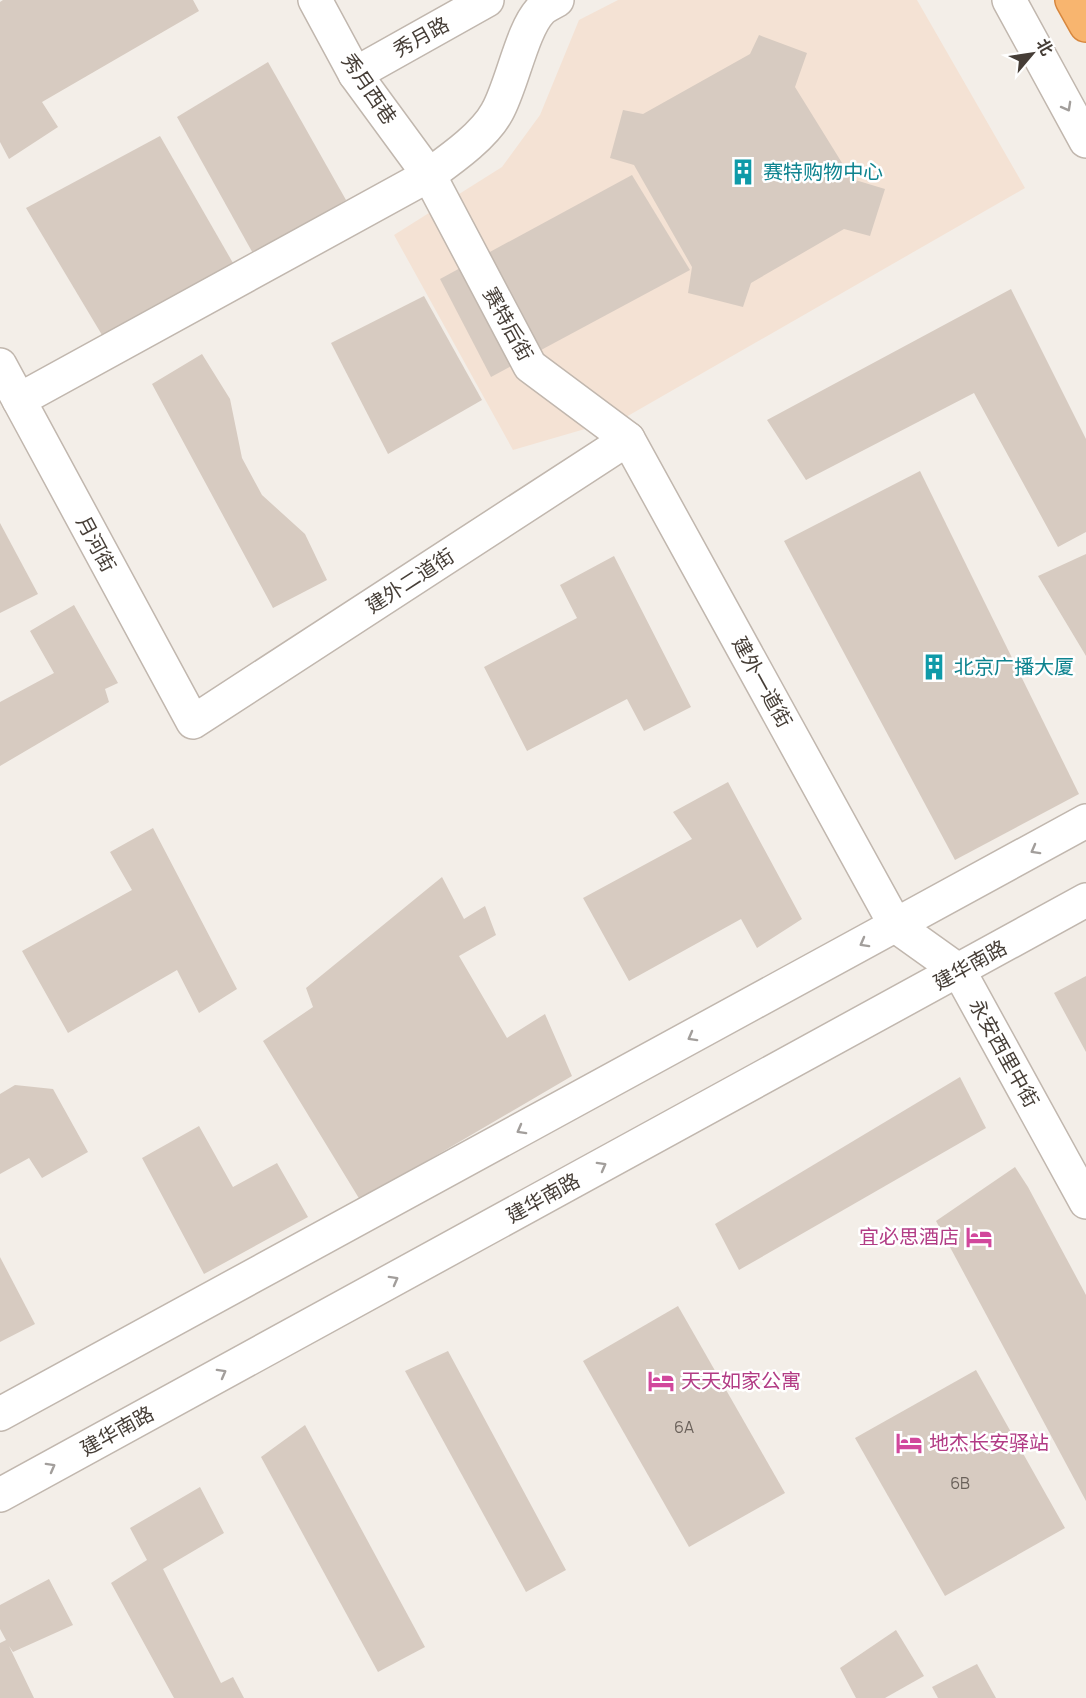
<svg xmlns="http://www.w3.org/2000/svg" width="1086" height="1698" font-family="Manrope,'Noto Sans SC',sans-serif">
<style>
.commercial{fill:#f4e2d4}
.building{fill:#d7cbc1}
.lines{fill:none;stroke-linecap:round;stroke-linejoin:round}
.minor-casing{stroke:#c1b7ae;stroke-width:36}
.highway-casing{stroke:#d7873e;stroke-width:36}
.minor{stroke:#fff;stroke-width:33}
.highway{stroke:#f8b56f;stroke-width:33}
.oneway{stroke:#a29e9b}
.labels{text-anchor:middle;stroke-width:5;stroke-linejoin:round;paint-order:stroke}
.number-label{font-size:16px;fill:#6a615a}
.street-label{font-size:20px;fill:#463e37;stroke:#fff}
.culture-label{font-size:20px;fill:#0d838f;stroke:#fff;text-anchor:start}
.hotel-label{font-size:20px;fill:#b23c85;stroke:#fff;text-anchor:start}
</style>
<rect width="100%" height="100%" fill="#f3eee8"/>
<polygon class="commercial" points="618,0 917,0 1025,188 626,417 513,450 394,235 502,167 540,115 579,20"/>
<g class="building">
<polygon points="3,0 193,0 199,11 42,102 58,127 9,159 0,142 0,2"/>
<polygon points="759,35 807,53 795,87 852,179 885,189 870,236 844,229 751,283 743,307 688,293 692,267 634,165 610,158 623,110 643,114 750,54"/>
<polygon points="268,62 346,200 255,257 177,117"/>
<polygon points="160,136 233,263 105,340 26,208"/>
<polygon points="632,175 690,270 491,377 440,279"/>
<polygon points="1011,289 1086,439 1086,532 1058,547 974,393 806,480 767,420"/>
<polygon points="424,296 482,400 388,454 331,343"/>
<polygon points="202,354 230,399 242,458 262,495 305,534 327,580 273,608 152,384"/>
<polygon points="920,471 1079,794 955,860 784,541"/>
<polygon points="0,523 38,594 0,613"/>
<polygon points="1086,554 1086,656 1038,576"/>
<polygon points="614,556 691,707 644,731 627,699 527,751 484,667 577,618 560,585"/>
<polygon points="74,605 118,683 105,689 109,702 0,766 0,702 54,673 30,631"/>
<polygon points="728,782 802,919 757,948 741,919 629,981 583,898 692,839 673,812"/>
<polygon points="153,828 237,989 199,1013 177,970 68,1033 22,951 132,890 110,852"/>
<polygon points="442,877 464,919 485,906 496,935 459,956 507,1038 545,1014 572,1076 360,1200 263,1041 313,1007 306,988"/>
<polygon points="1086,976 1086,1052 1054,993"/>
<polygon points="960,1077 986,1128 739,1270 715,1224"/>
<polygon points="15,1085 53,1089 88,1152 42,1178 29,1158 0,1174 0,1094"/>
<polygon points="199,1126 233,1187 277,1163 308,1217 204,1274 142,1158"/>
<polygon points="1015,1167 1028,1187 1086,1295 1086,1501 936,1221"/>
<polygon points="0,1257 35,1324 0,1342"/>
<polygon points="678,1306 785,1493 689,1547 583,1361"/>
<polygon points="448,1351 566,1570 526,1592 405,1371"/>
<polygon points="976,1370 1065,1528 945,1596 855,1438"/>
<polygon points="305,1425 425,1647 378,1672 261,1457"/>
<polygon points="200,1487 224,1533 163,1569 221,1683 233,1677 244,1698 174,1698 111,1583 147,1560 130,1528"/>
<polygon points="49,1579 73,1625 13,1652 9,1646 34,1698 0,1698 0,1643 6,1640 0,1629 0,1605"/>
<polygon points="896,1630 924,1676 885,1698 856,1698 840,1668"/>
<polygon points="977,1664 996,1698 938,1698 932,1687"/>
</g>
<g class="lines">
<g class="minor-casing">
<g id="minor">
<polyline points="315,0 355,74 429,175 530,366 628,439 896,926 959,971 1086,1202"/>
<polyline points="1009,0 1086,141"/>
<polyline points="355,74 487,0"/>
<polyline points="0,365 193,722 628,439"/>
<path d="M19 400 429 175C451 159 484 136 497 112 512 86 522 29 541 10 545 6 552 3 557 0"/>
<polyline points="0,1414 1086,821"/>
<polyline points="0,1495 1086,900"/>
</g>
</g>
<g class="highway-casing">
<polyline id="highway" points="1072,0 1086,25"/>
</g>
<use href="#minor" class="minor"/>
<use href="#highway" class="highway"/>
</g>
<defs><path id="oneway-chevron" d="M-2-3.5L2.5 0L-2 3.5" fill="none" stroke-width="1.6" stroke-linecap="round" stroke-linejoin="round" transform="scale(1.5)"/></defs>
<g class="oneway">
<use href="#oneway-chevron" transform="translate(1067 107) rotate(61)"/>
<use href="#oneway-chevron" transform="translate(1035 850) rotate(151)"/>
<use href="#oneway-chevron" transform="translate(864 943) rotate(151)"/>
<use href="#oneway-chevron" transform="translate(692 1037) rotate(151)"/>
<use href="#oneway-chevron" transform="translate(521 1130) rotate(151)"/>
<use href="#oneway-chevron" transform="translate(602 1166) rotate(-29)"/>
<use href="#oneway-chevron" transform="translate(394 1280) rotate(-29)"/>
<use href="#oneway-chevron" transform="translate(222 1373) rotate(-29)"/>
<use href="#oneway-chevron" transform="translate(51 1467) rotate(-29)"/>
</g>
<defs>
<g id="building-bare" transform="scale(2.07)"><path d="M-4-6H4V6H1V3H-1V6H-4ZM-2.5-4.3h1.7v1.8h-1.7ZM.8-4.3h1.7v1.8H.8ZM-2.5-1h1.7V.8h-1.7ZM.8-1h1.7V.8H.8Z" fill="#0f9aa8" stroke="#fff" stroke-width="2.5" paint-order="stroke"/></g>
<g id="hotel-bare" transform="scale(2.07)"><path d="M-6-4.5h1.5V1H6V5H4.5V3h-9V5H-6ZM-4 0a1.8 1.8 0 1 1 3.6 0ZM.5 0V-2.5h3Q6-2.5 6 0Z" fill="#d1479c" stroke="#fff" stroke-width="2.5" paint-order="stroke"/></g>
</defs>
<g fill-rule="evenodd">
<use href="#building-bare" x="743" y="172"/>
<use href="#building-bare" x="934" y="667"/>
<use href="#hotel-bare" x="979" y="1237"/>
<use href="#hotel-bare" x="661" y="1381"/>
<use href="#hotel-bare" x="909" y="1443"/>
</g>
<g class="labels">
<g class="number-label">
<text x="684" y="1433">6A</text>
<text x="960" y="1489">6B</text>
</g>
<g class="street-label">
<text transform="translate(421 37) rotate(-29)" y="7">秀月路</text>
<text transform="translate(369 89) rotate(56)" y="7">秀月西巷</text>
<text transform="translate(508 324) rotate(61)" y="7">赛特后街</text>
<text transform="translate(96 544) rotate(62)" y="7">月河街</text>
<text transform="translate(410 581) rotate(-33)" y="7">建外二道街</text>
<text transform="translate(762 682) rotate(61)" y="7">建外一道街</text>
<text transform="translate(970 965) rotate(-29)" y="7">建华南路</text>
<text transform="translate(1004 1053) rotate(61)" y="7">永安西里中街</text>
<text transform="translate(543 1198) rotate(-29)" y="7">建华南路</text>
<text transform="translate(117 1431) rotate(-29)" y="7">建华南路</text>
</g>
<g class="culture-label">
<text x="763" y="179">赛特购物中心</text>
<text x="954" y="674">北京广播大厦</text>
</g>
<g class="hotel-label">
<text x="959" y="1244" text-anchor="end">宜必思酒店</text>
<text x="681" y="1388">天天如家公寓</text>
<text x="929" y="1450">地杰长安驿站</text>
</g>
</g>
<g transform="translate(1032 54) rotate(61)" stroke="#ffffff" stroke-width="4.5" paint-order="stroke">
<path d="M0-4.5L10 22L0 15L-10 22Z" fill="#463e37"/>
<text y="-9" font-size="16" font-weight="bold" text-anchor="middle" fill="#463e37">北</text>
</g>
</svg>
